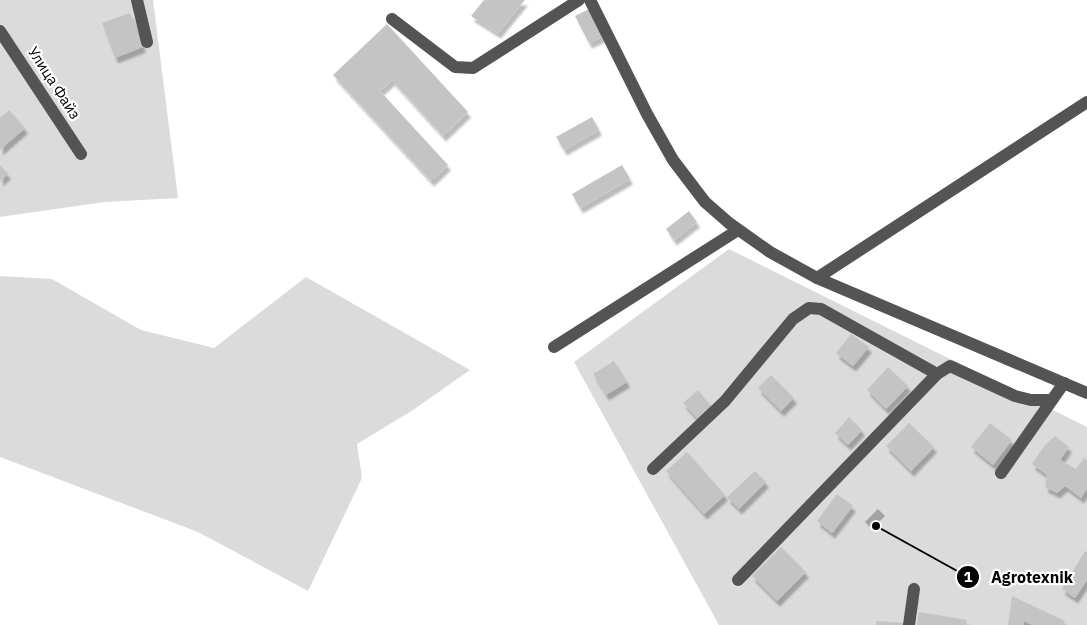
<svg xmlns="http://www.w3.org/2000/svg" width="1087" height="625" font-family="'IBM Plex Sans',sans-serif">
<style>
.green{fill:#dbdbdb}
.water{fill:#a2a2a2}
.building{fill:#c4c4c4;filter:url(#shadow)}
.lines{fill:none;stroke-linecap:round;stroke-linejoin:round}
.minor{stroke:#545454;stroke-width:12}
.labels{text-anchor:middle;stroke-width:4.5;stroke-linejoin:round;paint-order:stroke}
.street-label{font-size:15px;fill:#000;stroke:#fff}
.leader{fill:none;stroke:#000;stroke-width:2}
.callout-dot{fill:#000;stroke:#fff;stroke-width:2}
.mark-label{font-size:15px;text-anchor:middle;font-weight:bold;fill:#fff}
.callout-label{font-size:16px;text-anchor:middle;font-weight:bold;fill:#000;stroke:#fff;stroke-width:4.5;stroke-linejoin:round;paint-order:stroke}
</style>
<defs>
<filter id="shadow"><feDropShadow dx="3" dy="5.5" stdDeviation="1" flood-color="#0004"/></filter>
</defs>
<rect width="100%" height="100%" fill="#fff"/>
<g class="green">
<polygon points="0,0 153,0 178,198 105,202 0,217"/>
<polygon points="729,249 1087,427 1087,625 719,625 574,362"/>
<polygon points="0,276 52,279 141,330 214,348 306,277 470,370 413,410 357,444 362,478 308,591 198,532 0,457"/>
</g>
<polygon class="water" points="878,509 885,516 872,529 865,522"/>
<g class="building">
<polygon points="484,0 525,0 498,33 471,16"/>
<polygon points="589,9 602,37 589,43 575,16"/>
<polygon points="130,13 143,47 115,58 102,23"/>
<polygon points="387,24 468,112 443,136 392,80 380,91 448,165 431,181 333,75"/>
<polygon points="9,110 25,128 0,150 0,118"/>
<polygon points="592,117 599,130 564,150 556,137"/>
<polygon points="0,165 8,174 0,181"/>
<polygon points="622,165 630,179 580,208 572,194"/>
<polygon points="689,211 697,222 674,240 666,229"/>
<polygon points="851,334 869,347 853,366 836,353"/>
<polygon points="614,361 627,382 606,395 593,374"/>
<polygon points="888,367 908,386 886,409 867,390"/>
<polygon points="771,375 794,398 781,411 758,388"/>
<polygon points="698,390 711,406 698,419 683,403"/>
<polygon points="849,417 862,430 848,445 835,433"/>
<polygon points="909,423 934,447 911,471 886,446"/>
<polygon points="990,423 1012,440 993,465 971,447"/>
<polygon points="1055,436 1069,447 1060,460 1076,469 1084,458 1087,460 1087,489 1081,498 1065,486 1057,493 1045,487 1047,475 1032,464 1045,445"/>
<polygon points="687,452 725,495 704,514 666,471"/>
<polygon points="755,471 766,482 739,509 727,497"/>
<polygon points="837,494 853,506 832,533 817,521"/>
<polygon points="781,547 806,572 777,601 752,576"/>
<polygon points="1085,551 1087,552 1087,580 1075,598 1062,589"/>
<polygon points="1012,596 1065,621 1063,625 1033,625 1024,621 1024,625 1008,625"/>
<polygon points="919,612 967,620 966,625 917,625"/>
<polygon points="876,621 906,623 906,625 876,625"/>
</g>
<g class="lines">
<g class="minor">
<polyline points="137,0 147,42"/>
<polyline points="590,0 647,114 673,160 705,202 729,223 770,252 817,278 1087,393"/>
<polyline points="392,19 455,67 473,68 579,0"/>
<polyline points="0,31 81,154"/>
<polyline points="817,278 1087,102"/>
<polyline points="554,347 738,230"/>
<polyline points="653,469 725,401 793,319 809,308 821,309 937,374"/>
<polyline points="1001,473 1064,383"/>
<polyline points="738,580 937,374 950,366 1015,396 1031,400 1052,400"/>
<polyline points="909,625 914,589"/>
</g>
</g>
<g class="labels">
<g class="street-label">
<text transform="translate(54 83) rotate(57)" y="5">Улица Файз</text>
</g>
</g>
<path class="leader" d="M876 526L968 577"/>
<g class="callout-dot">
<circle cx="876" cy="526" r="5"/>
<circle cx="968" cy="577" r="12"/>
</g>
<g class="mark-label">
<text x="968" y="582">1</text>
</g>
<g class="callout-label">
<text x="1032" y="583">Agrotexnik</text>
</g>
</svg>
